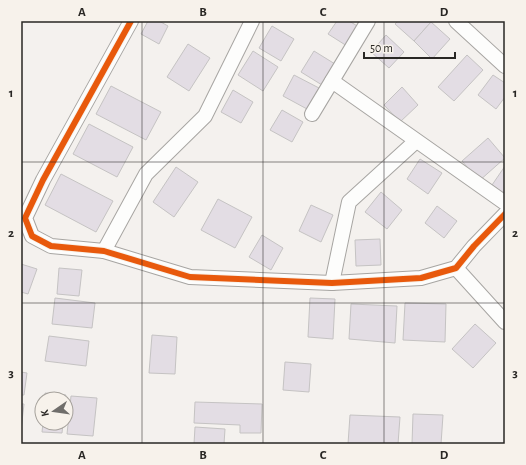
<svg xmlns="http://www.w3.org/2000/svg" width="526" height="465" font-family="'Alegreya Sans',sans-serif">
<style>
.building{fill:#e3dde4;stroke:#c5c3c3}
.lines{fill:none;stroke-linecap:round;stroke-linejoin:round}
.minor-casing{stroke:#a7a5a2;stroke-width:16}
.minor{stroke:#fdfdfc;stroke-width:14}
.cycleway-casing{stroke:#f7f2eb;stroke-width:8}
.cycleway{stroke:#e8590c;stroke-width:6}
.grid{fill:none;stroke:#292724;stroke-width:1;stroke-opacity:0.55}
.neatline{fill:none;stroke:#292724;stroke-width:1.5}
.grid-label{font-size:13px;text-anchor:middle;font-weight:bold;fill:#292724}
</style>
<rect width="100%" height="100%" fill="#f4f1ee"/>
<g class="building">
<polygon points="148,21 159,21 168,26 159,44 141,34"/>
<polygon points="337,21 349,21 359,27 347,46 328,34"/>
<polygon points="398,21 430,21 431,22 414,41 395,24"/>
<polygon points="431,22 450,39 432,59 414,41"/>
<polygon points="272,26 294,39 281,61 259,48"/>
<polygon points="386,35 404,52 389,68 371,52"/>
<polygon points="188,44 210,58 189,91 167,77"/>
<polygon points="253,51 278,67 263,91 238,75"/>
<polygon points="314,51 335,64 322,85 301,72"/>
<polygon points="467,55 483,70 454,101 438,87"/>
<polygon points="294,75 319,88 307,109 283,96"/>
<polygon points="493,75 505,83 505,97 496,109 478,95"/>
<polygon points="111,86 161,112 146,140 96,114"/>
<polygon points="402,87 418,105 400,122 384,105"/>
<polygon points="233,90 253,102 241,123 221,112"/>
<polygon points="282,110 303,122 292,142 270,130"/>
<polygon points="89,124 133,147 117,177 73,154"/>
<polygon points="488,138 505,158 479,181 462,161"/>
<polygon points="420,159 442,173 428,194 407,179"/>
<polygon points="505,166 505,194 492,185"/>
<polygon points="176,167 198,182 174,217 153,202"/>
<polygon points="61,174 113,201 96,232 45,205"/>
<polygon points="381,192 402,210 387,229 365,212"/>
<polygon points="218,199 252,217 235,248 201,230"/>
<polygon points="311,205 333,215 321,242 299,231"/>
<polygon points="437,206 457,221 444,238 425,223"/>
<polygon points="262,235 283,248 271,270 249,257"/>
<polygon points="380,239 381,265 356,266 355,240"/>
<polygon points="21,264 37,269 28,294 21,292"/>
<polygon points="59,268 82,270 79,296 57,294"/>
<polygon points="55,298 95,303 92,328 52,324"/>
<polygon points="310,298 335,299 333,339 308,337"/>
<polygon points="405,303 446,304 445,342 403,340"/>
<polygon points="351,304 397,306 395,343 349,339"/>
<polygon points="475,324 496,343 473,368 452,349"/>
<polygon points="152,335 177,337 175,374 149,373"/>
<polygon points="49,336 89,341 86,366 45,361"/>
<polygon points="285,362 311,364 309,392 283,390"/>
<polygon points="21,372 27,373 24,395 21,395"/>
<polygon points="45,393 66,395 65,399 45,399"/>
<polygon points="71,396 97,398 93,436 67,434"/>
<polygon points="195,402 262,404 261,433 240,433 240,425 194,423"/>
<polygon points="21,404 24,404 21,430"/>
<polygon points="413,414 443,415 441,444 412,444"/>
<polygon points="350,415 400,417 398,444 348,444"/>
<polygon points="43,423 63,423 62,433 42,432"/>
<polygon points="195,427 225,429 224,444 194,444"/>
</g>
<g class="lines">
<g class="minor-casing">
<g id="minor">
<polyline points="131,21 43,180 25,218 32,236 51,246 104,251 190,277 332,283 421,278 456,268 474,246 505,214"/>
<polyline points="456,21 505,66"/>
<polyline points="332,81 505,203"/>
<polyline points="312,114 368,21"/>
<polyline points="104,251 146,174 205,116 252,21"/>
<polyline points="456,268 505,322"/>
<polyline points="332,283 349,202 416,141"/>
</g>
</g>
<use href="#minor" class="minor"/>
<g class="cycleway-casing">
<polyline id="cycleway" points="131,21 43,180 25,218 32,236 51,246 104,251 190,277 332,283 421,278 456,268 474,246 505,214"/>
</g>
<use href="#cycleway" class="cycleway"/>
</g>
<path class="grid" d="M142 21V444M263 21V444M384 21V444M21 162H505M21 303H505"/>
<rect width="526" height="465" fill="none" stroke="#f7f2eb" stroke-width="44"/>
<g transform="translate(54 411) rotate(257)"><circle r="19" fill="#f7f2eb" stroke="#a5a19b"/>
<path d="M0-3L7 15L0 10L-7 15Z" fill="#706e6b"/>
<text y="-6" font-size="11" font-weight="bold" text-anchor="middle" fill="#292724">K</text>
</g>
<path d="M364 52v6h91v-6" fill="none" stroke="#292724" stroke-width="2"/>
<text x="370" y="52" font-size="12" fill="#292724" stroke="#f7f2eb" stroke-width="3" paint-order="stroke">50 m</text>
<rect x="22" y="22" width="482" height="421" class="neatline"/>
<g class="grid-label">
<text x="82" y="16">A</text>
<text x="203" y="16">B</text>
<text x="323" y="16">C</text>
<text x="444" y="16">D</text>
<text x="11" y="97">1</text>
<text x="515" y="97">1</text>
<text x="11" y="237">2</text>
<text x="515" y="237">2</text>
<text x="11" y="377">3</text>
<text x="515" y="377">3</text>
<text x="82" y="459">A</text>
<text x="203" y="459">B</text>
<text x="323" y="459">C</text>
<text x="444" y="459">D</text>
</g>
</svg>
